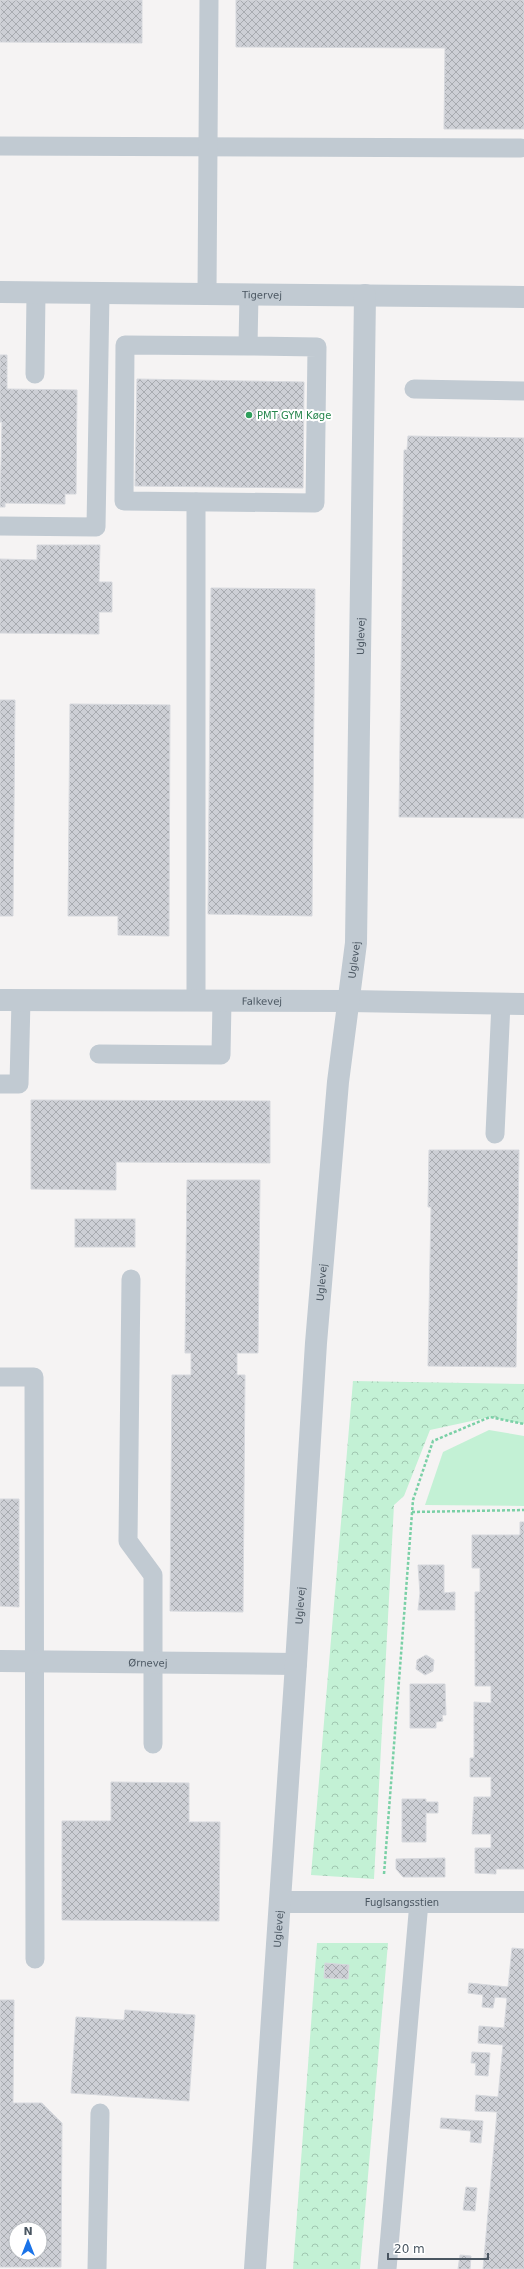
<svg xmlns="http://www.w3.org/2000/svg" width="524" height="2269" font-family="'DejaVu Sans',sans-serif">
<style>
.green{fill:#c3f1d5}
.forest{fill:url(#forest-crowns)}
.building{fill:url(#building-cross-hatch);stroke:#d7d9de;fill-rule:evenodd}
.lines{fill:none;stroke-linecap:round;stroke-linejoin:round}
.path{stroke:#7ad0a6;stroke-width:2.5;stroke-dasharray:3 2;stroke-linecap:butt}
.service{stroke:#c1cad2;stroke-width:19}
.minor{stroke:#c1cad2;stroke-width:22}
.leisure-dot{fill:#2e9e5b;stroke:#fff;stroke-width:1.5}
.labels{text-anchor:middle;stroke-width:4;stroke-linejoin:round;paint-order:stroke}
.street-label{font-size:10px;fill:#4a5661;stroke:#fff}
.leisure-label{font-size:10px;fill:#27864d;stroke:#fff;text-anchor:start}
</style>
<defs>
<pattern id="forest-crowns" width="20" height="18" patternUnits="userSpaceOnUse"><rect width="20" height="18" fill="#c3f1d5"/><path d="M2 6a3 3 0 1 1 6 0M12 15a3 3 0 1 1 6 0" fill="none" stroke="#a0c6b0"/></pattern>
<pattern id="building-cross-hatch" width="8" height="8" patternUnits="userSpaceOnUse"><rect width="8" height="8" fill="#cdcfd5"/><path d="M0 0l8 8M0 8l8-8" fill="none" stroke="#a8abb0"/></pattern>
</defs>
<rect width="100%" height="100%" fill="#f5f3f3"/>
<polygon class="green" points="489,1430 524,1436 524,1506 425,1505 443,1452"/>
<g class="forest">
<polygon points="353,1381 524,1384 524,1424 490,1417 430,1430 404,1496 394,1505 374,1879 311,1875"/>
<polygon points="317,1943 388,1943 360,2269 293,2269"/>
</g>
<g class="building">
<polygon points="0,0 142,0 142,43 0,42"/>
<polygon points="236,0 524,0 524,129 444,129 445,48 236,47"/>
<polygon points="0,355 7,355 7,389 77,390 76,494 65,494 65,504 5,503 5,507 0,507 2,422 0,422"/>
<polygon points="137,379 304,382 303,488 135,486"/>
<polygon points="408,436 524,438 524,818 399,817 404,450 407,450"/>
<polygon points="37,545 100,545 99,582 112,582 112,612 99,612 99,634 0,633 0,559 37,560"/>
<polygon points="211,588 315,589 312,916 208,914"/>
<polygon points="0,700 15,700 13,916 0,916"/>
<polygon points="70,704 170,705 169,936 118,935 118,916 68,916"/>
<polygon points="31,1100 270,1101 270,1163 116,1162 116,1190 31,1189"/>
<polygon points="429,1150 519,1150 516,1367 428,1366 431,1207 428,1207"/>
<polygon points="187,1180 260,1180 258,1353 237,1353 237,1375 245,1375 243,1612 170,1611 172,1375 191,1375 191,1353 185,1353"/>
<rect x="75" y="1219" width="60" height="28"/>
<polygon points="0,1499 19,1499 19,1607 0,1606"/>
<polygon points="520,1522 524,1522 524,1869 496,1869 496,1874 475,1873 475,1848 491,1848 491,1834 472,1834 474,1797 491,1797 491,1777 470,1777 470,1758 474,1758 474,1702 491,1703 491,1686 475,1686 475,1592 480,1592 480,1568 472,1568 472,1535 520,1535"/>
<polygon points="418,1565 444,1565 444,1593 455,1592 455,1610 418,1610 420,1593"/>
<polygon points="426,1655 434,1660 433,1671 425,1675 416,1669 417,1660"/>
<polygon points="410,1684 445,1684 446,1715 442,1715 443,1721 436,1722 436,1728 410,1728"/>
<polygon points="111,1782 189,1783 189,1822 220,1822 219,1921 62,1920 62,1821 111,1821"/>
<polygon points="402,1799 426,1799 426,1802 438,1802 438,1813 426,1813 426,1842 402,1842"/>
<polygon points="445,1858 445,1877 403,1877 396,1869 396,1859"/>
<polygon points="512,1948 524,1949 524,2269 483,2269 497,2112 475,2111 476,2095 498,2097 503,2045 478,2043 479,2026 504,2028 507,1998 495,1997 493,2008 482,2007 483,1995 468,1993 469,1983 508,1987"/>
<polygon points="325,1963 349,1965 348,1979 324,1978"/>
<path d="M0 2000H14L13 2103H42L62 2123 61 2267H0ZM16 2229H40V2253H16Z"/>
<polygon points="125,2010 195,2015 189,2101 71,2093 76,2017 124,2020"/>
<polygon points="472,2052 490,2053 488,2076 475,2075 476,2063 471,2063"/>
<polygon points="441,2118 483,2121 481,2143 470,2142 471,2131 440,2128"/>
<polygon points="466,2187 477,2188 475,2211 463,2210"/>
<polygon points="460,2255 471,2256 470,2269 458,2269"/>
</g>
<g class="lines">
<g class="path">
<polyline points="412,1512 524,1510"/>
<polyline points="384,1874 413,1500 433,1441 490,1417 524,1424"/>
</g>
<g class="service">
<polyline points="0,146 521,148"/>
<polyline points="207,293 209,0"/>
<polyline points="248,346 317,347 315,503 124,501 125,345 248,346 249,294"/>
<polyline points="35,374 36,293"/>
<polyline points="414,389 524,391"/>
<polyline points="196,502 196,1001"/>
<polyline points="0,526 96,527 100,294"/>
<polyline points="99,1054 221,1055 222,1001"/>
<polyline points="0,1084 19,1084 21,1000"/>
<polyline points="495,1134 501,1003"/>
<polyline points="131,1279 128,1541 153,1575 153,1744"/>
<polyline points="0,1377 34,1377 35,1959"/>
<polyline points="97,2269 100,2113"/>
<polyline points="387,2269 419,1902"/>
</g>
<g class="minor">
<path id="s1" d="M0 292 524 297"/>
<path id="s2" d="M0 1000 349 1001 524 1004"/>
<path id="s3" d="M0 1661 296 1664"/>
<path id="s4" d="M280 1902H524"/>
<path id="s5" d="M255 2269 296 1664 316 1343 338 1082 356 943 365 295"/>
</g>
</g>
<circle class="leisure-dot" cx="249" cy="415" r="4"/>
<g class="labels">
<g class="street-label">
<text dy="4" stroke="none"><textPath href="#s1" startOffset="262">Tigervej</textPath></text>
<text dy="4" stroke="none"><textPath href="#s5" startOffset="1637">Uglevej</textPath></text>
<text dy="4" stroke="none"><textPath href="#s5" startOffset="1313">Uglevej</textPath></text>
<text dy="4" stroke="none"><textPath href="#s2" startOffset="262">Falkevej</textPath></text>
<text dy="4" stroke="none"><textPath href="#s5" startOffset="989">Uglevej</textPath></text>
<text dy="4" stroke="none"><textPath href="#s5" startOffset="665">Uglevej</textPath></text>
<text dy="4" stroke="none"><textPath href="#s3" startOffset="148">Ørnevej</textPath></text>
<text dy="4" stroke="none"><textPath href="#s4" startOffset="122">Fuglsangsstien</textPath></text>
<text dy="4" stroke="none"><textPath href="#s5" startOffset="341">Uglevej</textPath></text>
</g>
<g class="leisure-label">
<text x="257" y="419">PMT GYM Køge</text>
</g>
</g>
<g transform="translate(28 2241)"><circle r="19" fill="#ffffff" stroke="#b7bbc0"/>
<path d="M0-3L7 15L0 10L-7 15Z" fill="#1a73e8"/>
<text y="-6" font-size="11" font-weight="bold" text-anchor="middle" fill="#4a5661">N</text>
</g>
<path d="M388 2253v6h100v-6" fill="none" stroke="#4a5661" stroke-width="2"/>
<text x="394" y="2253" font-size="12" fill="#4a5661" stroke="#ffffff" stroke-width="3" paint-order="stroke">20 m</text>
</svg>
